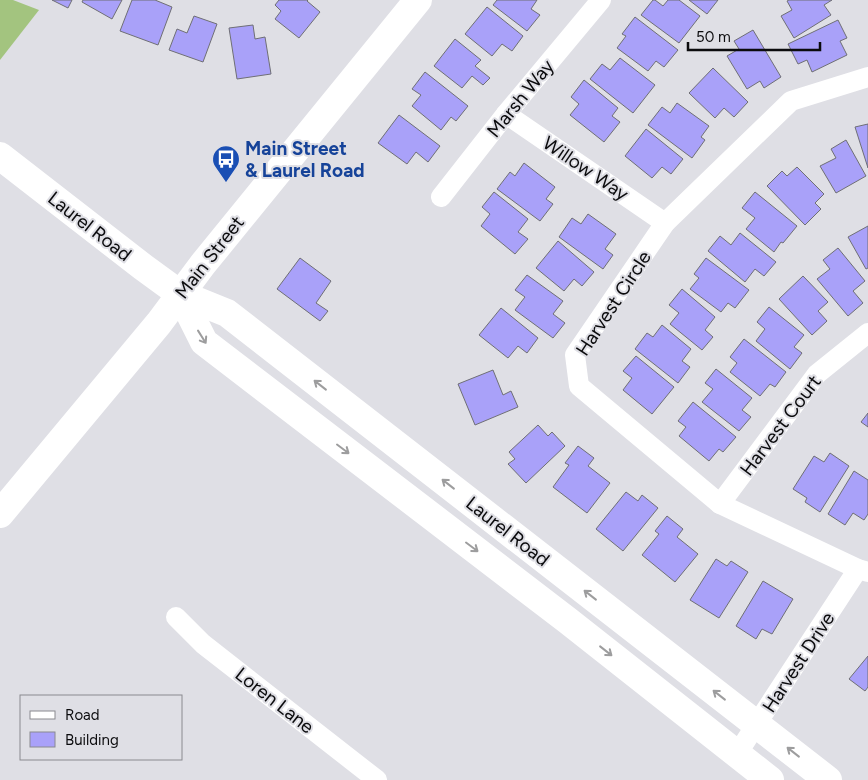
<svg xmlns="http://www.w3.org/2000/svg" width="868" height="780" font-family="Figtree,sans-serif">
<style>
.green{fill:#a3c47f}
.building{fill:#a9a1f9;stroke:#6f6f75}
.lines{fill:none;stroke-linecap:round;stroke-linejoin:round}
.street{stroke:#fff;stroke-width:20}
.secondary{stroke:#fff;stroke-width:28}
.primary{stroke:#fff;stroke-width:28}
.oneway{stroke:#9d9d9e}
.labels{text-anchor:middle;stroke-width:4;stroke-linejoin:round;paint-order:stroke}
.street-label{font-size:19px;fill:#0b0b0d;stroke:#dfdfe5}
.transit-label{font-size:19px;font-weight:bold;fill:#164399;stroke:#dfdfe5;text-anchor:start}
</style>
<rect width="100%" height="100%" fill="#dfdfe5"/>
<polygon class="green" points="0,0 13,0 39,10 0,60"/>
<g class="building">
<polygon points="52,0 72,0 68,8"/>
<polygon points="83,0 122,0 112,19 82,2"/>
<polygon points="132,0 155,0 172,7 158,45 120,31"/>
<polygon points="279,0 308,0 307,1 320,12 299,38 275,19 281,11 275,5"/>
<polygon points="497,0 537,0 531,9 540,15 527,31 493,5"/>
<polygon points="653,0 655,0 663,6 668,0 679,0 700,16 679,43 641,15"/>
<polygon points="689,0 718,0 707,14"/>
<polygon points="789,0 832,0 824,5 831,15 794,38 781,16 792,10 787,1"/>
<polygon points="487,7 523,36 512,51 502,44 492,56 465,34"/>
<polygon points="194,16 217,24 203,62 169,50 177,29 187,33"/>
<polygon points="635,17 678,50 664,67 656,61 648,71 617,48 626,36 622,34"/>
<polygon points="838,20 847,38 840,41 847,55 812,72 807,60 798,64 788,44"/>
<polygon points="253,25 255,39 265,37 271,74 237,79 229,28"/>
<polygon points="753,30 781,77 764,88 760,81 747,89 727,56 739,49 734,41"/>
<polygon points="455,39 481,60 475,66 490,78 483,85 472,76 462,88 434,66"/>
<polygon points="620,58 655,85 633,113 590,79 602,64 610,70"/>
<polygon points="713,68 748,102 734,117 724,108 715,118 689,93"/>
<polygon points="425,72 468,106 456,121 451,117 441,130 412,106 421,95 412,89"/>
<polygon points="584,80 618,108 612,116 620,122 604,142 570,115 579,104 571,97"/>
<polygon points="677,103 709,126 701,137 705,140 692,158 648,125 662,107 670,113"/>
<polygon points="399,115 440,146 428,162 416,152 407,164 378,143"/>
<polygon points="868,124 868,168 855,127"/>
<polygon points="646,129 683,159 671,174 662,167 652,178 625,156"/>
<polygon points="846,140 866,176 836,193 820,166 836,158 831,149"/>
<polygon points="524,163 555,187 546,199 553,204 540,221 497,189 510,172 515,176"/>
<polygon points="797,167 824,194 815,203 821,209 805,225 767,186 782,171 787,176"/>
<polygon points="494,192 528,219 518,232 528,239 515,254 481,226 490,214 482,207"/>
<polygon points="755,192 797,226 783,243 781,242 774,252 746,229 755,218 742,208"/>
<polygon points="588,214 616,234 605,249 613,255 603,269 559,237 572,218 581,224"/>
<polygon points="868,226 868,268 866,269 848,237"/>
<polygon points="740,233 776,262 764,276 755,269 745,282 708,251 720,236 731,245"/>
<polygon points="558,241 594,272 582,286 574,279 564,291 536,268"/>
<polygon points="838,248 865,281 853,291 863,303 848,316 817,279 830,269 823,260"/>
<polygon points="300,258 331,281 316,303 328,311 320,321 277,289"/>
<polygon points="706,258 749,290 735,308 728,303 721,312 690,289 699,278 694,274"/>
<polygon points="527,275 563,301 553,314 565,323 553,338 515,310 525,297 515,290"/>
<polygon points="803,276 828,302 818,311 827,321 812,335 779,299"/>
<polygon points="682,289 715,317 705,330 713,337 702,350 670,324 679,313 669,305"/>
<polygon points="769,307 804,335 794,347 802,353 790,369 756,341 765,329 757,322"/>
<polygon points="501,308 538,338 527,353 518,346 508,358 479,335"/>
<polygon points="662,325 691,349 682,361 690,367 678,383 635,349 647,333 653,337"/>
<polygon points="744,339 786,372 775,387 770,384 760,396 730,372 737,363 730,357"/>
<polygon points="636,356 674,387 652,414 623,390 632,378 623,371"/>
<polygon points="716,369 752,398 742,410 751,417 739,431 702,402 713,389 705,383"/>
<polygon points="493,370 503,395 511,391 518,407 475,425 458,384"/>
<polygon points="693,402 736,437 723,452 719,449 709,461 679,436 686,427 678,421"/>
<polygon points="868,413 868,427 861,422"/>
<polygon points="538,425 548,436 552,432 565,446 526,483 508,464 515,459 509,452"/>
<polygon points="578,446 594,458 588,466 610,483 587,513 553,487 569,465 565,463"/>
<polygon points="830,453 849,466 820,512 805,502 807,498 793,489 814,456 824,462"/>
<polygon points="854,471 868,480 868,514 864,520 853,513 845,525 828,514"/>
<polygon points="626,492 638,501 642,495 658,508 623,551 596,529"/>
<polygon points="667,516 683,529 677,537 698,554 675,582 642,555 659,534 655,531"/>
<polygon points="716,559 727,566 731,561 748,572 719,618 690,600"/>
<polygon points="763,581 793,599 772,634 762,629 756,639 736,626"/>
<polygon points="868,656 868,687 865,691 849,679"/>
</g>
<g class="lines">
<g class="street">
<polyline points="868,77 791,101 665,223 575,355 579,386 720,504 858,569 868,572"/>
<polyline points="506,114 665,223"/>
<polyline points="441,197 506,114 601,0"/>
<polyline points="720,504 817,374 868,333"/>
<polyline points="176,617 203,644 377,780"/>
<polyline points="737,754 858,569"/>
</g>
<g class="secondary">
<polyline points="0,156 143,267 180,294 227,313 828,780"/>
<polyline points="180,294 204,342 567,620 770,780"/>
</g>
<polyline class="primary" points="0,514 159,323 203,264 418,0"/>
</g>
<defs><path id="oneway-shaft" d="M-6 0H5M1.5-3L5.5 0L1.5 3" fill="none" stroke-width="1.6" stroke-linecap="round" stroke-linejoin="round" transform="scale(1.25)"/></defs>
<g class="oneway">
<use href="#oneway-shaft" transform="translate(202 337) rotate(58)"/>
<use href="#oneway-shaft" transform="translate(320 385) rotate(-142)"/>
<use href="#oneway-shaft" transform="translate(343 449) rotate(37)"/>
<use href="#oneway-shaft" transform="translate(448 484) rotate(-142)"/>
<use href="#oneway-shaft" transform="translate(472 547) rotate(37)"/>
<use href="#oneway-shaft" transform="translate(590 595) rotate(-142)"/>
<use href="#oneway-shaft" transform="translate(606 651) rotate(38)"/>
<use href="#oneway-shaft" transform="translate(719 695) rotate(-142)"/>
<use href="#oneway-shaft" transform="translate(793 752) rotate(-142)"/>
</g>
<defs>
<g id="bus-pin" transform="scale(1.4375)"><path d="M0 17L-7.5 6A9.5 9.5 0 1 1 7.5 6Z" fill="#1a4fb4" stroke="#dfdfe5"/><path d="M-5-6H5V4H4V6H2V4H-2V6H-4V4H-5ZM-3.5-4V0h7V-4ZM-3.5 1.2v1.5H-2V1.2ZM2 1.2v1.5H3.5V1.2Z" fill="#fff"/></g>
</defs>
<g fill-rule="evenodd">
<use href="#bus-pin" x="226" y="159"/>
</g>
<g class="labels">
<g class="street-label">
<text transform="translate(520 98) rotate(-51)" y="7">Marsh Way</text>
<text transform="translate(586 168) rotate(34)" y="7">Willow Way</text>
<text transform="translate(90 226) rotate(38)" y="7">Laurel Road</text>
<text transform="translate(209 257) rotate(-52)" y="7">Main Street</text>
<text transform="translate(613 303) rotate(-57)" y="7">Harvest Circle</text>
<text transform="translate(780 425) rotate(-53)" y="7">Harvest Court</text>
<text transform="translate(508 531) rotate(38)" y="7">Laurel Road</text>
<text transform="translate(798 662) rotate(-57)" y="7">Harvest Drive</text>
<text transform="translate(275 700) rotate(38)" y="7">Loren Lane</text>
</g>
<g class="transit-label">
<text x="245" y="155">Main Street<tspan x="245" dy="22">&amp; Laurel Road</tspan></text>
</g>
</g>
<rect x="20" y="695" width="162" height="65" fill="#dfdfe5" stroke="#8a8a8f"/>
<rect x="30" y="711" width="25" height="8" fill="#ffffff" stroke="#8a8a8f"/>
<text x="65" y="720" font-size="15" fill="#0b0b0d">Road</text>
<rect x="30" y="732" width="25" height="15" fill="#a9a1f9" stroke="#8a8a8f"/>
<text x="65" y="745" font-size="15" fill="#0b0b0d">Building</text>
<path d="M688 42v8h132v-8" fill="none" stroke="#0b0b0d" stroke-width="2.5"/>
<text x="696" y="42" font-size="15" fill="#0b0b0d" stroke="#dfdfe5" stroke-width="4" paint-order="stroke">50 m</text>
</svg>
